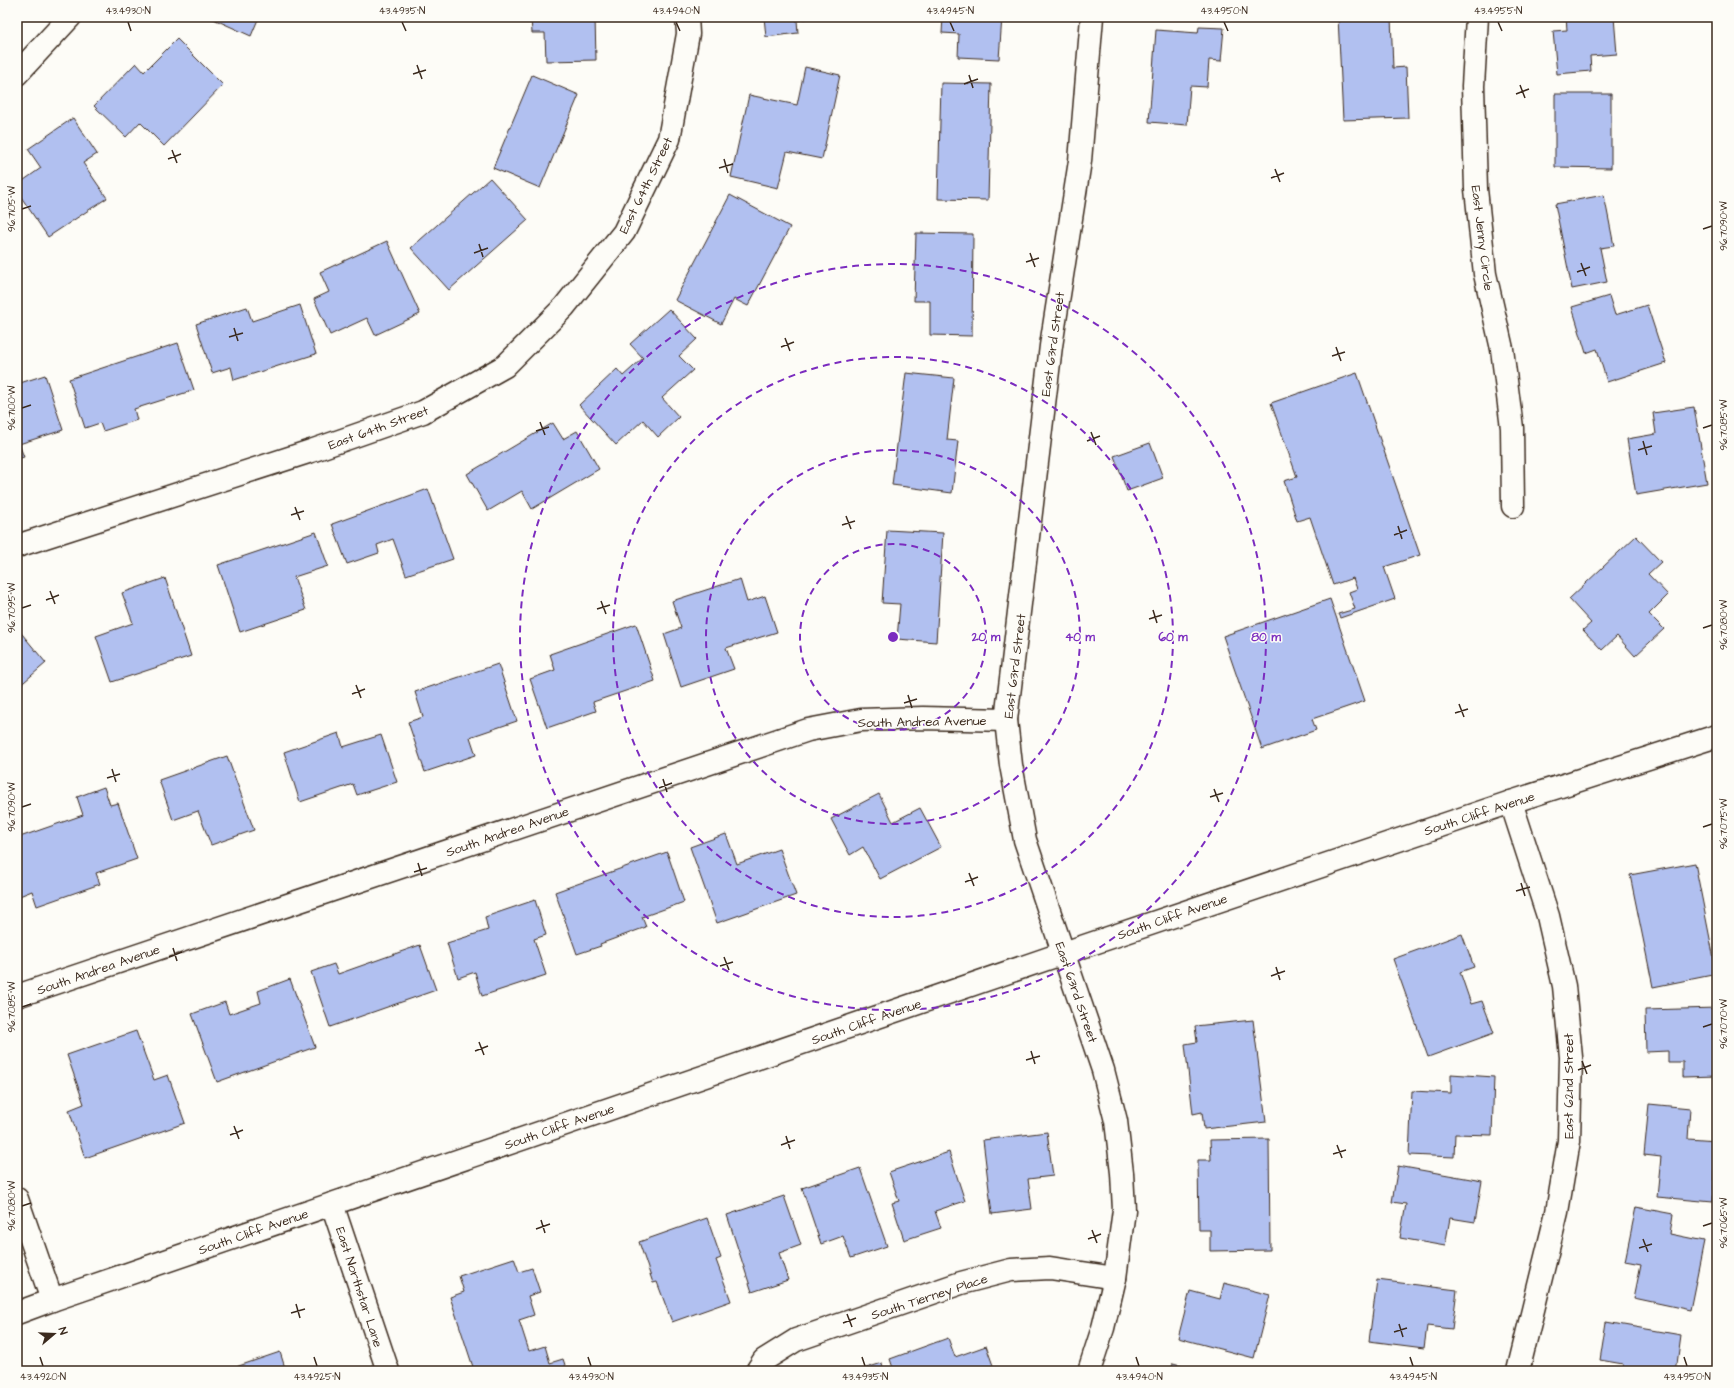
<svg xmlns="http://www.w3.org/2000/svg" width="1734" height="1388" font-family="'Architects Daughter',sans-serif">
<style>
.building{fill:#b1c0f0;stroke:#3b2a1e}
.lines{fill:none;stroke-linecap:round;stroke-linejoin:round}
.minor-casing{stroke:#3b2a1e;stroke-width:25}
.major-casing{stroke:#3b2a1e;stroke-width:25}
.minor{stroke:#fdfcf7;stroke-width:22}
.major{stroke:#fdfcf7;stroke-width:22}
.ticks{fill:none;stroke:#3b2a1e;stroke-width:1.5}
.ring{fill:none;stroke:#7b2cbf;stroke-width:2;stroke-dasharray:7 5}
.labels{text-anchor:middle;stroke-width:3;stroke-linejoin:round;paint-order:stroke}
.street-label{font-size:13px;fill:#3b2a1e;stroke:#fdfcf7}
.centre{fill:#7b2cbf;stroke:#fdfcf7;stroke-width:2}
.ring-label{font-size:12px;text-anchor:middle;font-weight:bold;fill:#7b2cbf;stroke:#fdfcf7;stroke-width:3;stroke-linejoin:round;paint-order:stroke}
.neatline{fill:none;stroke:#3b2a1e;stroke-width:1.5}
.ticks-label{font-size:10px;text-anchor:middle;fill:#3b2a1e}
</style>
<rect width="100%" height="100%" fill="#fdfcf7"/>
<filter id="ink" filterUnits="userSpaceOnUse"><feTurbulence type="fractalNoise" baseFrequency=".025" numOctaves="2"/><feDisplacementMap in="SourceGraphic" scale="8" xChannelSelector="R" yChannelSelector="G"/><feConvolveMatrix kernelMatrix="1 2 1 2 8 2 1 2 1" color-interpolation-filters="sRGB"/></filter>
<g filter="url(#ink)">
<g class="building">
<polygon points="209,17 259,17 251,36"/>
<polygon points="531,17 595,17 596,60 546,61 545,33 532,33"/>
<polygon points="764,17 819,17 797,20 798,33 766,37"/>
<polygon points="943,17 1002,17 999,59 958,57 959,34 942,33"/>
<polygon points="1338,17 1391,17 1393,68 1406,67 1408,118 1343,120"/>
<polygon points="1566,17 1614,17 1617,54 1590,56 1591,71 1557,74 1553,31 1567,30"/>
<polygon points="1199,27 1224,28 1221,61 1209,60 1207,87 1190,86 1187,125 1149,122 1156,30 1198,33"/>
<polygon points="177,39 223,85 164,146 140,122 126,137 94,106 136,63 144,72"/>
<polygon points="805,67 840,75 822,159 787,152 778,188 731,177 749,95 797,105"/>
<polygon points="532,75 579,95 540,188 493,168"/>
<polygon points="941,83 991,84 988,200 938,199"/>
<polygon points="1555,94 1611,94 1611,168 1555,167"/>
<polygon points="73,118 97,154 83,163 107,198 48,237 17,191 17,185 41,168 28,149"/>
<polygon points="490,178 528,220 449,290 411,248"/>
<polygon points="730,195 790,227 748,306 734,299 721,324 675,300"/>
<polygon points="1604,195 1614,246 1600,248 1607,282 1572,289 1555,204"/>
<polygon points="916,233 973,234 972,336 930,335 930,301 914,301"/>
<polygon points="387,241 420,314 375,335 367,318 330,335 314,299 329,292 320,272"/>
<polygon points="1609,296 1615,315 1647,305 1666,363 1607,382 1597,349 1586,353 1572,307"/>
<polygon points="300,305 316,354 234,380 231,367 212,373 196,324 247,307 252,321"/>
<polygon points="669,309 697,339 679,356 693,370 662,398 679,417 658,437 643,420 616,445 579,405 617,369 623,376 643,358 630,344"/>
<polygon points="178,343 194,390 134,409 137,420 103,431 100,423 85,428 69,379"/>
<polygon points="906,373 954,378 947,440 958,441 952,493 892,485"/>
<polygon points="1357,373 1420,555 1384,567 1395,599 1340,618 1338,614 1355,609 1349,592 1357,589 1353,578 1333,585 1310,517 1297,521 1284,481 1297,477 1271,403"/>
<polygon points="45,375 63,430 19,444 24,457 17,459 17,384"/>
<polygon points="1694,407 1707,483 1636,495 1627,439 1656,434 1653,413"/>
<polygon points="553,423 563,439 577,431 599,469 532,509 522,491 488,511 467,474"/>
<polygon points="1150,443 1163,478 1127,491 1114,456"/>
<polygon points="428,489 453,559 406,575 393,539 377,545 379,553 347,564 332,524"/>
<polygon points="887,530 943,533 936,642 897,639 900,604 882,603"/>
<polygon points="316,532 328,566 294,577 306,610 240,632 218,565"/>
<polygon points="1636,536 1661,562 1648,574 1668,595 1649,614 1664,629 1635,656 1617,636 1602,650 1583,630 1591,623 1569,599"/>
<polygon points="165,578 191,656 112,682 96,636 133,623 122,593"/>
<polygon points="740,579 747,602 765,596 777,632 726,648 734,669 681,687 664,634 681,628 672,601"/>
<polygon points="1330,599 1365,701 1312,719 1316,730 1262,749 1223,636"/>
<polygon points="636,624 655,681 593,702 596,711 547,728 530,679 555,670 550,654"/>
<polygon points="17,628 46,663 17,688"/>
<polygon points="498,664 517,721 470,737 476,755 425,772 408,722 423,717 415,692"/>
<polygon points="339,733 343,747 381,735 397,782 357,795 353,784 300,802 284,752"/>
<polygon points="227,756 254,830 211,845 198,811 173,820 159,780"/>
<polygon points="104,787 110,805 118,803 137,859 96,873 100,884 37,906 32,891 17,897 17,838 83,815 77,797"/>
<polygon points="879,794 893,822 920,808 941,847 880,879 863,847 850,855 831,819"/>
<polygon points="726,834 737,864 779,849 796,895 717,923 690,847"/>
<polygon points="667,852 684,902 642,917 646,927 600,944 601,946 577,954 555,892"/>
<polygon points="1695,863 1717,974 1653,987 1630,875"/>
<polygon points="535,900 546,935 534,939 546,975 482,996 475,972 458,978 447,943 488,930 485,917"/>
<polygon points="1462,934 1474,967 1460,972 1471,1004 1482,1001 1494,1033 1428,1057 1393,959"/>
<polygon points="420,945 436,990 330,1027 311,972 334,964 338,974"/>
<polygon points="290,979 315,1047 217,1082 192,1014 225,1002 229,1014 261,1003 258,991"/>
<polygon points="1717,1008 1717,1076 1683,1077 1683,1062 1668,1062 1668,1051 1646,1052 1645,1010"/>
<polygon points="1253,1020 1266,1122 1204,1129 1202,1112 1193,1114 1185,1044 1197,1042 1195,1026"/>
<polygon points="136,1031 154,1080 168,1075 185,1123 85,1158 69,1110 84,1104 67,1055"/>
<polygon points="1451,1074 1494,1077 1492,1135 1455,1134 1454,1157 1409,1155 1412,1091 1451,1093"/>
<polygon points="1649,1104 1690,1108 1688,1139 1717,1141 1713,1202 1657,1197 1661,1157 1644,1155"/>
<polygon points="1047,1132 1053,1176 1028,1179 1032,1209 992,1214 983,1140"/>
<polygon points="1269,1139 1270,1250 1210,1251 1210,1230 1199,1230 1198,1160 1211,1160 1210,1140"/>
<polygon points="949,1152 965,1201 935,1211 941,1228 904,1240 892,1203 899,1201 889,1172"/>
<polygon points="1398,1166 1482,1181 1475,1222 1450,1218 1445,1246 1400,1238 1406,1204 1392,1202"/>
<polygon points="860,1168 887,1246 851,1258 843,1236 821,1244 802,1188"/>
<polygon points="784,1196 801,1245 779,1253 788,1280 752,1292 727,1215"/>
<polygon points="1636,1207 1673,1214 1670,1234 1704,1241 1690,1310 1634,1298 1641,1264 1625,1261"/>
<polygon points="707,1218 721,1258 716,1260 731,1301 672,1322 657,1282 653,1283 639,1242"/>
<polygon points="514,1258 519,1272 532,1268 540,1292 528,1296 534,1315 519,1320 529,1351 545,1346 550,1363 563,1359 567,1371 472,1371 474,1370 450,1297 464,1292 459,1276"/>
<polygon points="1377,1280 1457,1290 1452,1329 1427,1326 1424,1348 1369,1341"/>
<polygon points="1224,1283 1270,1295 1254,1358 1178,1338 1190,1291 1220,1299"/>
<polygon points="1606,1322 1681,1335 1676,1371 1622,1371 1623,1364 1600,1360"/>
<polygon points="948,1338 955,1357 986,1346 995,1371 894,1371 890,1359"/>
<polygon points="280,1352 286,1371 224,1371"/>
<polygon points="882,1363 884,1371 857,1371"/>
<polygon points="1173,1363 1204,1371 1171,1371"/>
</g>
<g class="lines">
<g class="minor-casing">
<g id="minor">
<polyline points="1477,17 1473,86 1476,189 1485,274 1502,349 1512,428 1513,506"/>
<polyline points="17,74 70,17"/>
<polyline points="17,546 311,451 423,412 505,366 564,307 624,232 669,139 688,34 687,17"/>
<polyline points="1511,802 1548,916 1564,986 1571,1057 1569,1141 1557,1212 1518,1371"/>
<polyline points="17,996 808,730 861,720 923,718 1006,720"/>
<polyline points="17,1199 52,1300"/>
<polyline points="332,1204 388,1371"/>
<polyline points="757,1371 764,1360 796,1340 961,1283 1011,1270 1050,1268 1115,1278"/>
<polyline points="1089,1371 1103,1328 1115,1278 1124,1210 1122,1173 1116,1121 1103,1070 1025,840 1011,765 1006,720 1051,346 1080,161 1092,17"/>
</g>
</g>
<g class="major-casing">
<polyline id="major" points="17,1313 52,1300 1064,953 1511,802 1717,736"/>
</g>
<use href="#minor" class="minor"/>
<use href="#major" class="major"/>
</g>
</g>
<path class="ticks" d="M128 22 131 31M402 22 406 31M676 22 680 31M950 22 954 31M1224 22 1228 31M1498 22 1502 31M417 65 422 79M413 74 426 70M969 75 973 88M964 84 978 79M1520 85 1525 98M1516 94 1529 89M172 150 177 163M168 159 181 154M724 159 728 173M719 168 733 164M1275 169 1280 182M1271 178 1284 173M22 209 31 206M1703 229 1712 226M479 244 483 257M474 253 488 248M1030 253 1035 267M1026 262 1039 258M1581 263 1586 276M1577 272 1590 267M234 328 238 341M229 337 243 333M785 338 790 351M781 347 794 342M1336 347 1341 361M1332 356 1345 352M22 408 31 405M540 422 545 435M1703 428 1712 425M536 431 549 427M1091 432 1096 445M1087 441 1100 436M1643 441 1647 455M1638 450 1652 446M295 507 300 520M291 515 304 511M846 516 851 529M842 525 855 521M1398 526 1402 539M1394 535 1407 530M50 591 55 604M46 600 59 595M601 601 606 614M22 608 31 605M597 609 610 605M1153 610 1157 623M1149 619 1162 615M1703 628 1712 625M356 685 361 698M352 694 365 689M908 695 912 708M904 703 917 699M1459 704 1464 717M1455 713 1468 709M112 769 116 782M107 778 120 774M663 779 667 792M659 788 672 783M1214 789 1219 802M1210 797 1223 793M22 807 31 804M1703 827 1712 824M418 863 422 876M414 872 427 868M969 873 974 886M965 882 978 877M1521 883 1525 896M1516 891 1530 887M173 948 177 961M169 957 182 952M724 957 729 970M720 966 733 962M1276 967 1280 980M1271 976 1285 971M22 1007 31 1004M1703 1027 1712 1024M479 1042 484 1055M475 1051 488 1046M1031 1051 1035 1064M1026 1060 1040 1056M1582 1061 1587 1074M1578 1070 1591 1065M234 1126 239 1139M230 1135 243 1130M786 1136 790 1149M781 1145 795 1140M1337 1145 1342 1158M1333 1154 1346 1150M22 1206 31 1203M541 1220 545 1233M1703 1226 1712 1223M536 1229 550 1224M1092 1230 1097 1243M1088 1239 1101 1234M1643 1239 1648 1252M1639 1248 1652 1244M296 1304 300 1318M291 1313 305 1309M847 1314 852 1327M843 1323 856 1318M1399 1324 1403 1337M1394 1332 1407 1328M40 1357 43 1366M314 1357 317 1366M588 1357 591 1366M862 1357 865 1366M1136 1357 1139 1366M1410 1357 1413 1366M1684 1357 1687 1366"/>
<g class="ring">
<circle cx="893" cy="637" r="93"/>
<circle cx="893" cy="637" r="187"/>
<circle cx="893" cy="637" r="280"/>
<circle cx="893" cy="637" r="373"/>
</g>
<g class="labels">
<g class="street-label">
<text transform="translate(645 185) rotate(-64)" y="5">East 64th Street</text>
<text transform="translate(1483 238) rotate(83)" y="5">East Jenny Circle</text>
<text transform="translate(1052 344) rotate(-82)" y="5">East 63rd Street</text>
<text transform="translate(378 427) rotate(-20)" y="5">East 64th Street</text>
<text transform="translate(1014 666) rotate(-83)" y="5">East 63rd Street</text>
<text transform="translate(922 721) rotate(-1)" y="5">South Andrea Avenue</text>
<text transform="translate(1479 813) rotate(-18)" y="5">South Cliff Avenue</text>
<text transform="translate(507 831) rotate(-19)" y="5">South Andrea Avenue</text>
<text transform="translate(1172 916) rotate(-19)" y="5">South Cliff Avenue</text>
<text transform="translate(98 969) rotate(-19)" y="5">South Andrea Avenue</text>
<text transform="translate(1077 992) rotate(71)" y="5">East 63rd Street</text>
<text transform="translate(866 1021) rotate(-19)" y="5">South Cliff Avenue</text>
<text transform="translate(1568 1086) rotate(-90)" y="5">East 62nd Street</text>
<text transform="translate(559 1126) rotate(-19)" y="5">South Cliff Avenue</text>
<text transform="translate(253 1231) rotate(-19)" y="5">South Cliff Avenue</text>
<text transform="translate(360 1287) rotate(72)" y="5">East Northstar Lane</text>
<text transform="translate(929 1296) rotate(-18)" y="5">South Tierney Place</text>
</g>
</g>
<circle cx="893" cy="637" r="6" class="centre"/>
<g class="ring-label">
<text x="986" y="641">20 m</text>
<text x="1080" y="641">40 m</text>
<text x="1173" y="641">60 m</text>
<text x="1266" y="641">80 m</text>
</g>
<rect width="1734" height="1388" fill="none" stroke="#fdfcf7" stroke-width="44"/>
<g transform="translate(54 1334) rotate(71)" stroke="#fdfcf7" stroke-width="3" paint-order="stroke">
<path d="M0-3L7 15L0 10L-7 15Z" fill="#3b2a1e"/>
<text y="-6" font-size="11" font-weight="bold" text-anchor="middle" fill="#3b2a1e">N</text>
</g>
<rect x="22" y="22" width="1690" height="1344" class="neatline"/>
<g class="ticks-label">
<text x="128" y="14">43.4930°N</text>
<text x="402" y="14">43.4935°N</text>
<text x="676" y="14">43.4940°N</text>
<text x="950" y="14">43.4945°N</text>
<text x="1224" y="14">43.4950°N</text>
<text x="1498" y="14">43.4955°N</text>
<text transform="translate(11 209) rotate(-90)" y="4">96.7105°W</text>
<text transform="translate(1723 226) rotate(-90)" y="4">96.7090°W</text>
<text transform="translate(11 408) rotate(-90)" y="4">96.7100°W</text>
<text transform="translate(1723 425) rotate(-90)" y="4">96.7085°W</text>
<text transform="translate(11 608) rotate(-90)" y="4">96.7095°W</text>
<text transform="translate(1723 625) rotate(-90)" y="4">96.7080°W</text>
<text transform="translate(11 807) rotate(-90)" y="4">96.7090°W</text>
<text transform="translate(1723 824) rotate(-90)" y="4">96.7075°W</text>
<text transform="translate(11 1007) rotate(-90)" y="4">96.7085°W</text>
<text transform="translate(1723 1024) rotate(-90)" y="4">96.7070°W</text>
<text transform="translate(11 1206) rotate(-90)" y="4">96.7080°W</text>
<text transform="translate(1723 1223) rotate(-90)" y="4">96.7065°W</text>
<text x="43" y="1380">43.4920°N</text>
<text x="317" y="1380">43.4925°N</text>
<text x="591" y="1380">43.4930°N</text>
<text x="865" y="1380">43.4935°N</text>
<text x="1139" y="1380">43.4940°N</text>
<text x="1413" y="1380">43.4945°N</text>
<text x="1687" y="1380">43.4950°N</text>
</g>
</svg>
